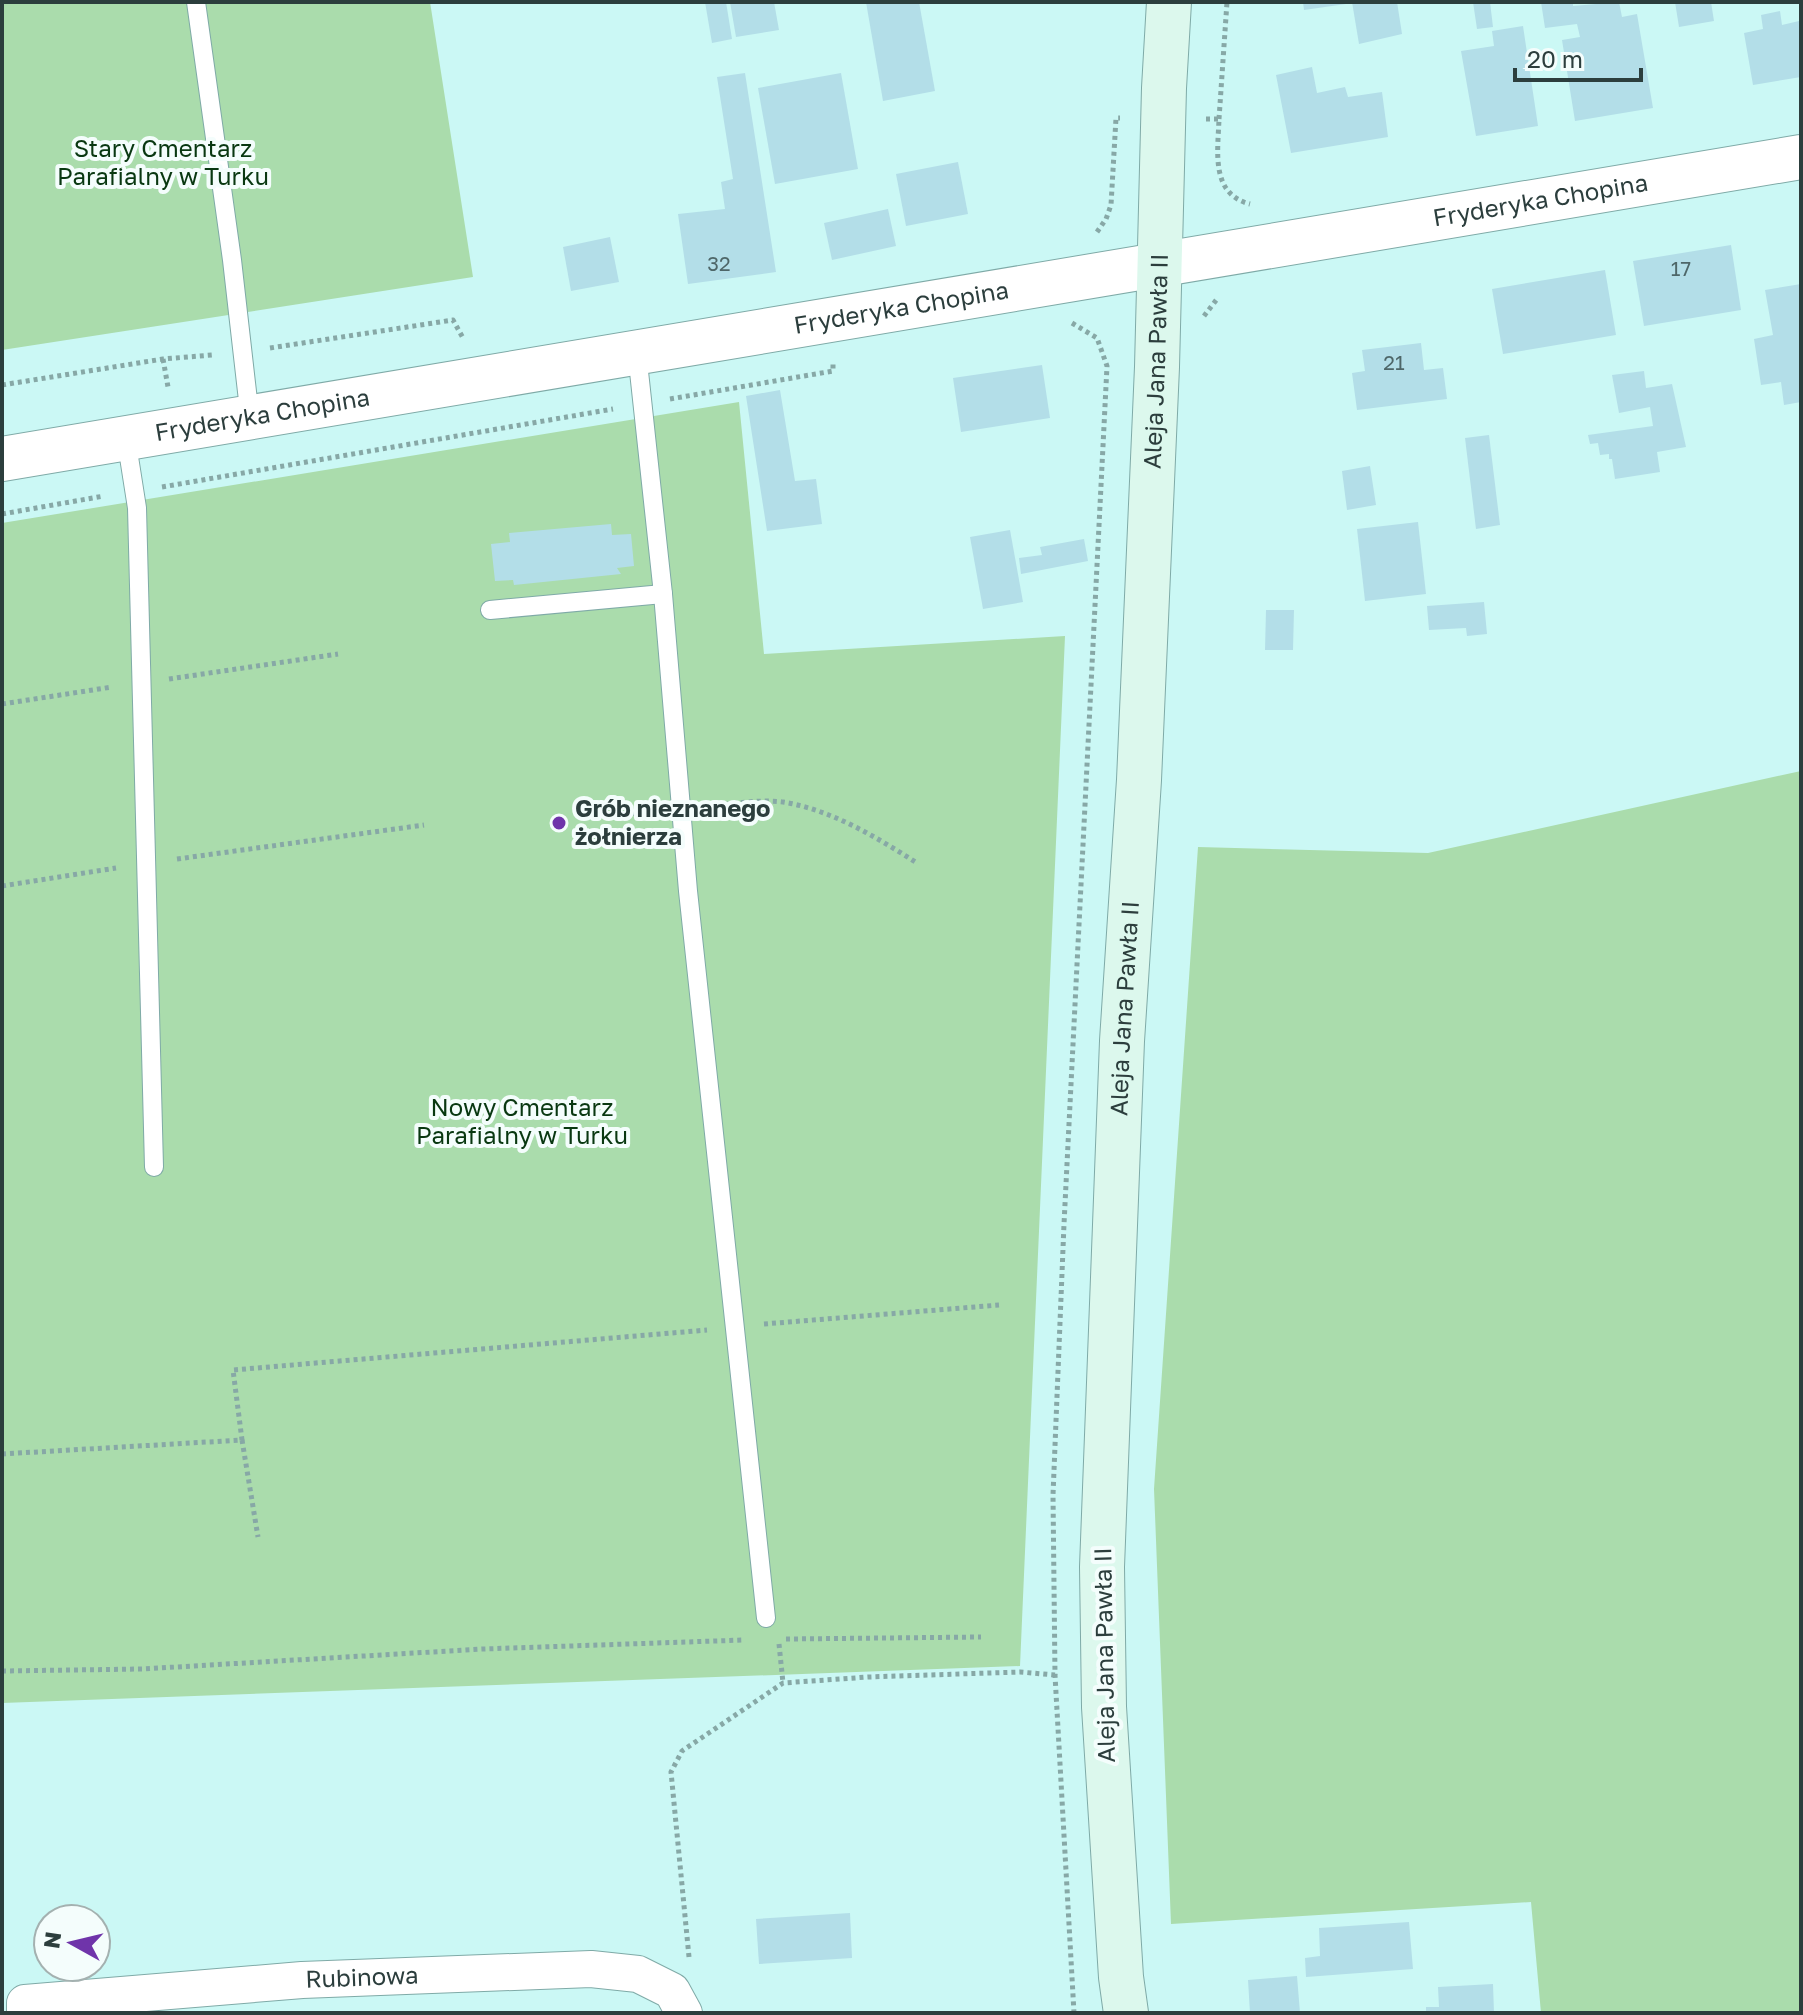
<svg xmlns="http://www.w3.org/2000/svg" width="1803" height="2015" font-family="'Golos Text',sans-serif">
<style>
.green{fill:#aadcac}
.building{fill:#b3dee8}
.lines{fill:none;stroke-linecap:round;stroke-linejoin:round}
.service-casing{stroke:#7faaa7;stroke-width:20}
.minor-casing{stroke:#7faaa7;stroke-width:38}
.tertiary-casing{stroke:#7faaa7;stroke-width:46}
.secondary-casing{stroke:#7faaa7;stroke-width:46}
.path{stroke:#87a8a6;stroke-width:5;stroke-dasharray:4 4;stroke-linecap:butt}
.service{stroke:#fff;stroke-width:18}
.minor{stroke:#fff;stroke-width:36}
.tertiary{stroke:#fff;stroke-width:44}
.secondary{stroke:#dcf8ed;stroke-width:44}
.poi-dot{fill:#6f34aa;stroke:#f4fdfc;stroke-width:3}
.labels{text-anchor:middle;stroke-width:8;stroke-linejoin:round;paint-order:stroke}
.number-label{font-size:20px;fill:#4e6668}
.park-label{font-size:24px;fill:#093811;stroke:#f4fdfc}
.street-label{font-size:24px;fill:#2c3e3d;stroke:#f4fdfc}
.poi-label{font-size:24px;font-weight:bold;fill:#2c3e3d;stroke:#f4fdfc;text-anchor:start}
</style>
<rect width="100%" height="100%" fill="#cbf8f5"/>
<g class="green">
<polygon points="2,2 430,2 473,277 2,350"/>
<polygon points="739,402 764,654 1065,636 1020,1666 2,1703 2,523"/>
<polygon points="1801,771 1801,2013 1541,2013 1531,1902 1171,1924 1154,1489 1198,847 1428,853"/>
</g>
<g class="building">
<polygon points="705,2 726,2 732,39 712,43"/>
<polygon points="730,2 774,2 779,30 736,37"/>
<polygon points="866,2 919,2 935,91 883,101"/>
<polygon points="1303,2 1346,2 1346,4 1304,10"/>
<polygon points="1352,2 1397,2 1402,34 1359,44"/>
<polygon points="1473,2 1490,2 1493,27 1477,29"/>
<polygon points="1541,2 1573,2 1573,6 1619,2 1622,17 1637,14 1653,108 1575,121 1562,40 1580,37 1577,24 1545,28"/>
<polygon points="1675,2 1711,2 1714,21 1679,27"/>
<polygon points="1780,11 1782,25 1799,21 1801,77 1753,85 1744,33 1763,29 1761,15"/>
<polygon points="1523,26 1538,126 1476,136 1461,51 1494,46 1492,31"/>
<polygon points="1312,67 1317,93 1345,87 1348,97 1382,92 1388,137 1291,153 1276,75"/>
<polygon points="745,73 776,272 688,284 678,214 725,209 721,182 733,179 717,77"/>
<polygon points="841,73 858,169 775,184 758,88"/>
<polygon points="958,162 968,214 906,226 896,174"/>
<polygon points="888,209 896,246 832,260 824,223"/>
<polygon points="610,237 619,282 571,291 563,247"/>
<polygon points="1731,245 1741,310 1644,326 1633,261"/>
<polygon points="1605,270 1616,335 1503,354 1492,289"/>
<polygon points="1801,284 1801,402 1784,405 1781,382 1761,385 1754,339 1773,335 1765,290"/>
<polygon points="1421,343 1424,370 1443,368 1447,399 1357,410 1352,373 1365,371 1362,350"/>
<polygon points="1042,365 1050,418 961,432 953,378"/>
<polygon points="1644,371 1646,388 1672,384 1686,447 1657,452 1660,472 1615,479 1612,459 1609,459 1609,454 1600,455 1598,443 1590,444 1588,435 1653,426 1650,407 1619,413 1612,375"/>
<polygon points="780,390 795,481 816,479 822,524 767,531 746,396"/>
<polygon points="1489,435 1500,525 1476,529 1465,438"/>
<polygon points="1370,466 1376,505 1347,510 1342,471"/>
<polygon points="1418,522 1426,594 1365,601 1357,529"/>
<polygon points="611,524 612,535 631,534 634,566 617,568 621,574 514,585 513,580 495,581 491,544 510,542 509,533"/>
<polygon points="1010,530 1023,602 983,609 970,537"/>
<polygon points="1084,539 1088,561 1021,574 1019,558 1042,555 1040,547"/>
<polygon points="1484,602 1487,634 1467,636 1466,628 1429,630 1427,606"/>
<polygon points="1266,610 1294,610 1293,650 1265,650"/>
<polygon points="850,1913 852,1958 759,1964 756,1919"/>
<polygon points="1409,1922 1413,1969 1306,1977 1305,1958 1320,1956 1319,1928"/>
<polygon points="1297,1976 1300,2013 1250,2013 1248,1980"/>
<polygon points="1493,1984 1494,2013 1426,2013 1426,2007 1439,2007 1438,1987"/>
</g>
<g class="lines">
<g class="service-casing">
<g id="service">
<polyline points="196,2 232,260 250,418"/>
<polyline points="637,353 663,594 688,891 766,1618"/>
<polyline points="126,438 137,508 154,1167"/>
<polyline points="490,610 663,594"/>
</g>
</g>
<g class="minor-casing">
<g id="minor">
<path id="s1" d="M25 2013V2003L302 1980 591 1969 638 1974 672 1991 684 2013"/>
</g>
</g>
<g class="tertiary-casing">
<g id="tertiary">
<path id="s2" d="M2 459 1801 157"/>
</g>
</g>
<g class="secondary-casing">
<g id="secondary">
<path id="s3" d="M1126 2013 1121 1977 1104 1707 1102 1567 1122 1041 1139 780 1157 367 1164 88 1169 2"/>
</g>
</g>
<g class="path">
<path d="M1206 119H1219C1218 151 1210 194 1250 204"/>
<polyline points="1219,119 1227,2"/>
<polyline points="1097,232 1106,219 1111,205 1116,118 1120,118"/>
<polyline points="1204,316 1217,299"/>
<polyline points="1072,323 1097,338 1107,366 1064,1224 1053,1495 1055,1675 1074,2013"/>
<polyline points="270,348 453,320 463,338"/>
<polyline points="163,359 168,387"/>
<polyline points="2,385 163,359 212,355"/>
<polyline points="670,399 833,371 833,363"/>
<polyline points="162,487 613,409"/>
<polyline points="2,514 104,496"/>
<polyline points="169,679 338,654"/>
<polyline points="2,704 112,687"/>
<path d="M709 806C733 804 759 799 783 802 832 810 876 837 917 863"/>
<polyline points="614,816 651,811"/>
<polyline points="177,859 424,825"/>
<polyline points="2,886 116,868"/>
<polyline points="764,1324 999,1305"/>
<polyline points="242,1440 258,1537"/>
<polyline points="2,1454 242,1440 233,1370 707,1330"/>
<polyline points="786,1639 981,1637"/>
<polyline points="779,1644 783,1683"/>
<polyline points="2,1671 142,1669 483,1649 744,1640"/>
<polyline points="689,1957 671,1772 682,1751 783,1683 868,1677 1020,1672 1055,1675"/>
</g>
<use href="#service" class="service"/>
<use href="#minor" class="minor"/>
<use href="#tertiary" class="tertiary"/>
<use href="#secondary" class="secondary"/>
</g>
<circle class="poi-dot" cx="559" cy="823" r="8"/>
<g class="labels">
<g class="number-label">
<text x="719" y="271">32</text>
<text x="1681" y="276">17</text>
<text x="1394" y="370">21</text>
</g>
<g class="park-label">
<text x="163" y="157">Stary Cmentarz<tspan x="163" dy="28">Parafialny w Turku</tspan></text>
<text x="522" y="1116">Nowy Cmentarz<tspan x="522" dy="28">Parafialny w Turku</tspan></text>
</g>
<g class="street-label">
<text dy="8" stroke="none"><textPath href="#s2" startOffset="1560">Fryderyka Chopina</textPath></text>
<text dy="8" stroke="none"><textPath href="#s2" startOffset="912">Fryderyka Chopina</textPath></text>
<text dy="8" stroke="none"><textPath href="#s3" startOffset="1654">Aleja Jana Pawła II</textPath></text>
<text dy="8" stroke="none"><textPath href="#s2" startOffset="264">Fryderyka Chopina</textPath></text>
<text dy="8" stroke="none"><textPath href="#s3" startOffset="1006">Aleja Jana Pawła II</textPath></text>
<text transform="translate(1105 1655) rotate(-91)" y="8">Aleja Jana Pawła II</text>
<text dy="8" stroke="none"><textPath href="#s1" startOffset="348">Rubinowa</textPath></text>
</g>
<g class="poi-label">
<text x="575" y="817">Grób nieznanego<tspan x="575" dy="28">żołnierza</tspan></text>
</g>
</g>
<rect width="1803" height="2015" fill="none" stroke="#2c3e3d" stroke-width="8"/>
<g transform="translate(72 1943) rotate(278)"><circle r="38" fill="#f4fdfc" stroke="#a4b1b0" stroke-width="2"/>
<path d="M0-6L14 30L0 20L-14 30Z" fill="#6f34aa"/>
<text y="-12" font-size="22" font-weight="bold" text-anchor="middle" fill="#2c3e3d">N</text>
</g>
<path d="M1515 68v12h126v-12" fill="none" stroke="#2c3e3d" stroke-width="4"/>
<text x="1527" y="68" font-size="24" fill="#2c3e3d" stroke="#f4fdfc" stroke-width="6" paint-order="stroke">20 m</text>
</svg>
